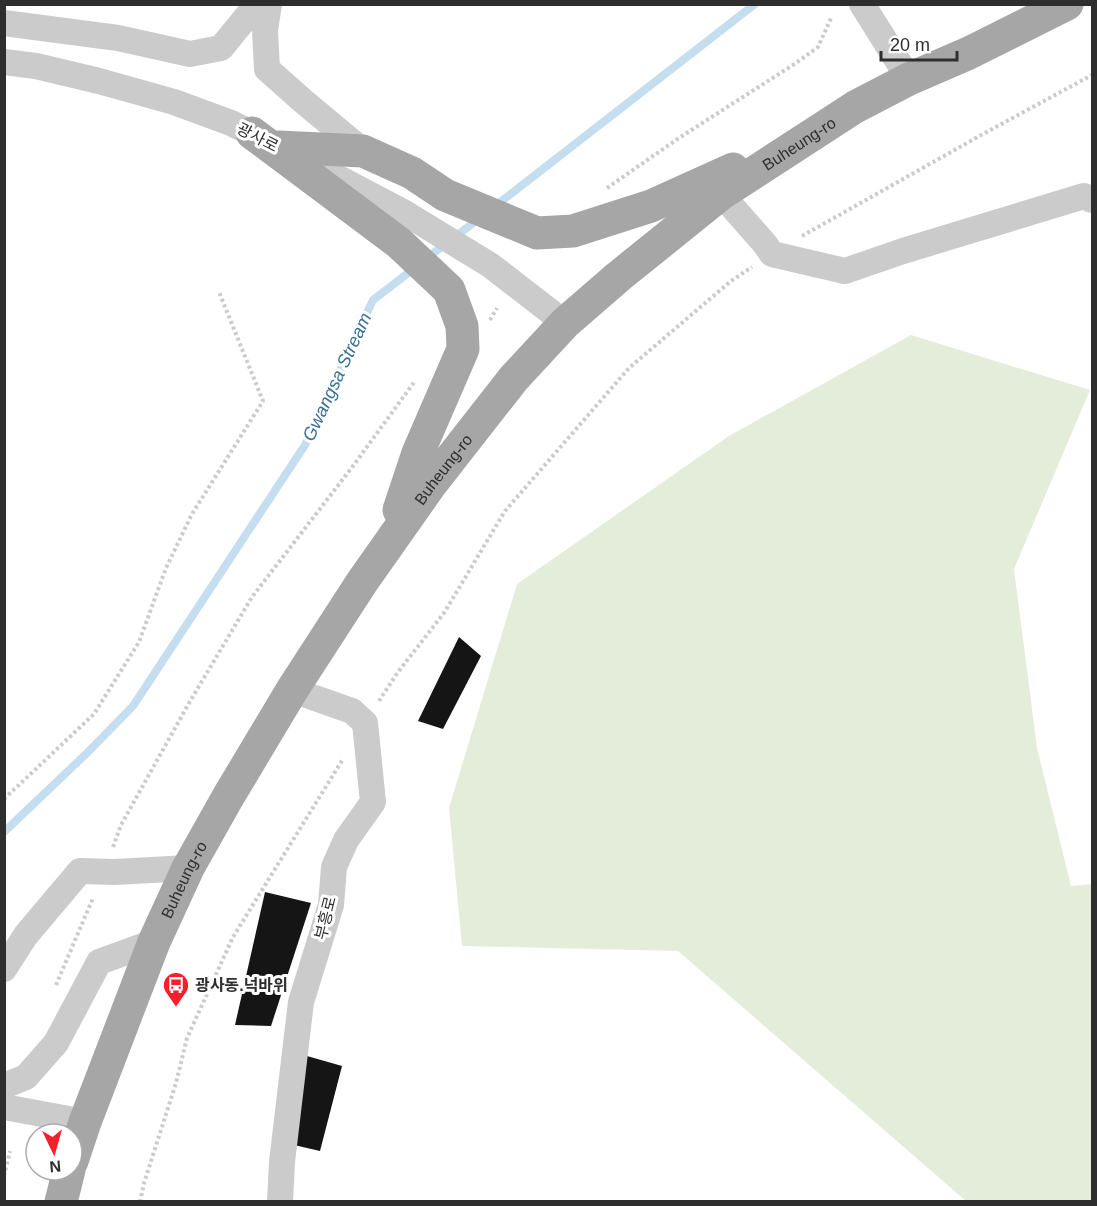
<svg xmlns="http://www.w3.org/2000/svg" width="1097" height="1206" font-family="Helvetica,'Noto Sans KR',sans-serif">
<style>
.green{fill:#e4edda}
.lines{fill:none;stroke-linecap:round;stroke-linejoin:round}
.stream{stroke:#c5deef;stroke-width:8}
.building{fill:#151515}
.path{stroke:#cbcbcb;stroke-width:4;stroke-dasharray:3 3;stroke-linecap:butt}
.minor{stroke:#cbcbcb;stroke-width:26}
.major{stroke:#a6a6a6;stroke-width:33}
.labels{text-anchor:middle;stroke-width:6;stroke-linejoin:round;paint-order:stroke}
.street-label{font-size:16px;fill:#2e2e2e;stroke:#fff}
.poi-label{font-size:16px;font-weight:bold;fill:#2e2e2e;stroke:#fff;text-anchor:start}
.water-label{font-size:18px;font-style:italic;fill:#347099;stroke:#fff}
</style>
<rect width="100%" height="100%" fill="#fff"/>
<polygon class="green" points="911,335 1090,390 1014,569 1037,748 1071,886 1092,884 1092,1201 966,1201 678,951 462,946 449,808 517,584 729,436"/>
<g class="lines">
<g class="stream">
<polyline points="494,207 755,4"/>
<polyline points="427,258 480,218"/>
<polyline points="4,832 87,753 133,706 305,445 373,300 416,267"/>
</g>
</g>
<g class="building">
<polygon points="459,637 481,656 443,729 418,721"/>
<polygon points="265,892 311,903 271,1026 235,1025"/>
<polygon points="307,1056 342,1066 320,1151 294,1145"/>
</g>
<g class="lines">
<g class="path">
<polyline points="607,188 679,138 796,63 818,47 832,16"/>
<polyline points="802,236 983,134 1092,75"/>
<polyline points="490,320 497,308"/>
<polyline points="379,701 398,672 444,613 505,511 629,368 731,281 752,267"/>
<polyline points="4,799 94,714 139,642 166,568 192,514 263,401 219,292"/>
<polyline points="113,847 121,825 189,703 252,597 353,466 415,381"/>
<polyline points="56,985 93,898"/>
<polyline points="4,1176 10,1151"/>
<polyline points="140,1202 144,1183 176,1083 187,1038 233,937 343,759"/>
</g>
<g class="minor">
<polyline points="269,4 265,30 267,69 303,101 363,151"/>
<polyline points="862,4 909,79"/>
<polyline points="4,23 118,38 190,54 221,48 253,9 255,4"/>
<polyline points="4,62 36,66 99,81 174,102 231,123 267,141"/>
<polyline points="310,163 405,213 490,265 565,323"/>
<polyline points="721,194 765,244 772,254 845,271 903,251 1084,196 1092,200"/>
<polyline points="4,969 26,935 80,871 115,872 188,868"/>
<polyline points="4,1086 26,1077 56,1043 99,962 154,942"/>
<polyline points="4,1107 85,1122"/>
<polyline points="280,1202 282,1162 301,1002 331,905 334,867 346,840 373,802 365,723 352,711 292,690"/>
</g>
<g class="major">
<polyline points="252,133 399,243 449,290 462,326 463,349 418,453 399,510"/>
<polyline points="279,147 363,151 412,173 445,195 537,233 573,231 651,206 733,169"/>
<path id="s1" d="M72 1161 85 1122 154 942 188 868 228 797 292 690 362 582 431 484 514 378 565 323 618 277 721 194 855 107 909 79 969 53 1067 4"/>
<polyline points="61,1202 69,1170"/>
</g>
</g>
<defs>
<g id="bus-pin" transform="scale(1.35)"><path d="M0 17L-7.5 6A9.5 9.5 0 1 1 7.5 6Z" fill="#f71f2b" stroke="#fff"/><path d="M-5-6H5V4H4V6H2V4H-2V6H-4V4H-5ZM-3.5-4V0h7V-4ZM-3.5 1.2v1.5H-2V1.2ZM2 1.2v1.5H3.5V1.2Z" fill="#fff"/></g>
</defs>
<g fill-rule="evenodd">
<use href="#bus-pin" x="176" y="985"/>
</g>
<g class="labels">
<g class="street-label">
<text transform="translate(258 137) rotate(27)" y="6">광사로</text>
<text dy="6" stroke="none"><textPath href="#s1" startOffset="1275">Buheung-ro</textPath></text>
<text dy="6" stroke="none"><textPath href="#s1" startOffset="789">Buheung-ro</textPath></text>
<text dy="6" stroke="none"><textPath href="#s1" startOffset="303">Buheung-ro</textPath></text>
<text transform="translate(325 918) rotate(-76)" y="6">부흥로</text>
</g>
<g class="poi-label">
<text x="195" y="991">광사동.넉바위</text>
</g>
<g class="water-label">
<text transform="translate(337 377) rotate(-65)" y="6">Gwangsa Stream</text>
</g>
</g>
<rect width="1097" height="1206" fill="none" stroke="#2e2e2e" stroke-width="12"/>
<g transform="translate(54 1152) rotate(175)"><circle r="28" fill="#ffffff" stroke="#ababab" stroke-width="1.5"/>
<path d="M0-4.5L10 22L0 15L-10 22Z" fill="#f71f2b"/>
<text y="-9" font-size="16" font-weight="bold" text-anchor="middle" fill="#2e2e2e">N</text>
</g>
<path d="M881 51v9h76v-9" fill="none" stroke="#2e2e2e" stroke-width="3"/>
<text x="890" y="51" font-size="18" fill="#2e2e2e" stroke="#ffffff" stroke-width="4.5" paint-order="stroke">20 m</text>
</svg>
